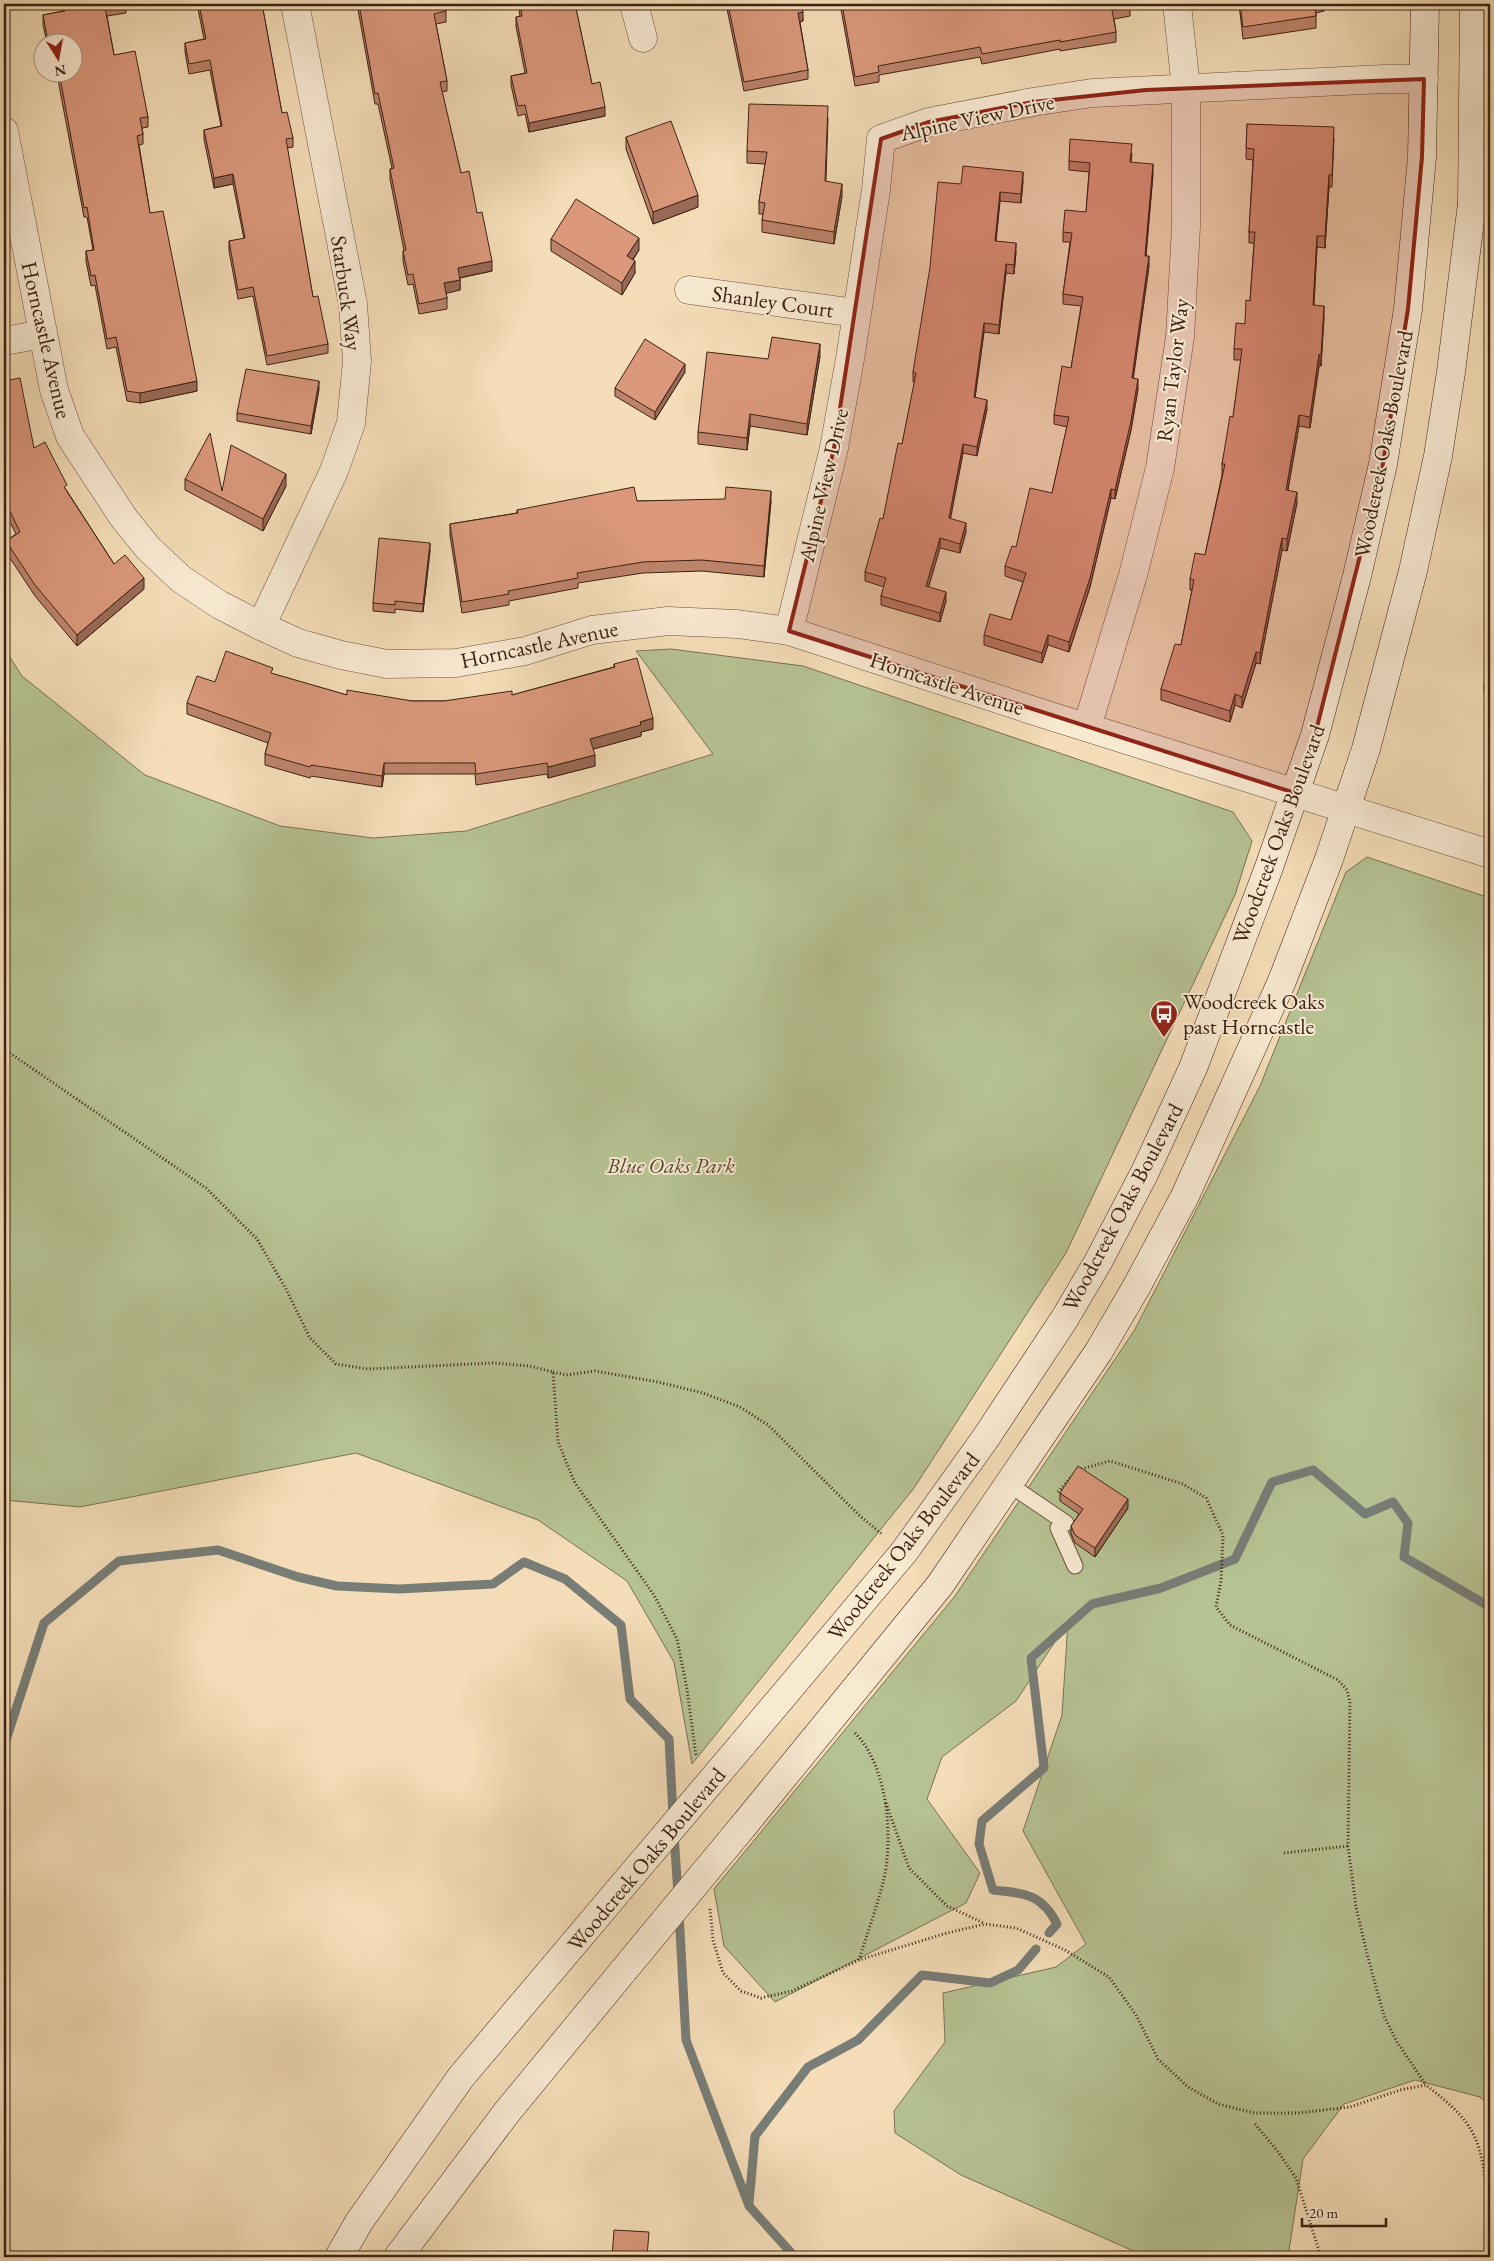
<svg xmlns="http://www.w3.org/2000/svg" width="1494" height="2261" font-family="'EB Garamond',serif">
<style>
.green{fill:#b6c293;stroke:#797253}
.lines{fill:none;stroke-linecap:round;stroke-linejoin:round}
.stream{stroke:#787d77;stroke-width:9}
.service-casing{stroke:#6a513c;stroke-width:17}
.minor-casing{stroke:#6a513c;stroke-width:29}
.secondary-casing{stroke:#3c2213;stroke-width:29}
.path{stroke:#3c2213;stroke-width:3;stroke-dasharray:1 2.5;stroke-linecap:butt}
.service{stroke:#f8e9d1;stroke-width:15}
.minor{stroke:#f8e9d1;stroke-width:28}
.secondary{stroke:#f8e9d1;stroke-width:28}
.secondary-bridge-casing{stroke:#3c2213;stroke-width:29;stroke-linecap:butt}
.secondary-bridge{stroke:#f8e9d1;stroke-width:28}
.wall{fill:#bc836b;stroke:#3c2213}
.shaded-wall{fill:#996a57;stroke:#3c2213}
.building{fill:#db987c;stroke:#3c2213}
.marked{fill:#8f2418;fill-opacity:0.2;stroke:#8f2418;stroke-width:4;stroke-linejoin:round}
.labels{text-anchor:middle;stroke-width:4;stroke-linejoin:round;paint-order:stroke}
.street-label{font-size:22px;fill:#3c2213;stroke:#f8e9d1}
.poi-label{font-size:22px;fill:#3c2213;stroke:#f8e9d1;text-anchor:start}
.park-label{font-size:22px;font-style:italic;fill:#5a4a33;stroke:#f8e9d1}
</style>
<rect width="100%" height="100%" fill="#f4ddb8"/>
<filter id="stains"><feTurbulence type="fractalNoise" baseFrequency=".004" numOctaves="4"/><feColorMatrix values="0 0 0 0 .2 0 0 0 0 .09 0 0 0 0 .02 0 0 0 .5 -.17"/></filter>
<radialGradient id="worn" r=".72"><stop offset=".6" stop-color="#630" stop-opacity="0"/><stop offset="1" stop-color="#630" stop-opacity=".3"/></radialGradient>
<g class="green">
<polygon points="4,648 22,676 145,775 280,826 373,838 466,831 713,754 636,651 671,649 803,666 1233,812 1252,841 1235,895 1066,1253 914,1488 692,1764 674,1662 627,1581 538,1520 356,1453 80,1507 4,1500"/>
<polygon points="1367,857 1490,898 1490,2105 1480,2097 1415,2080 1344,2104 1303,2159 1288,2257 1147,2257 961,2175 895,2133 894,2111 945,2042 943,1993 1056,1967 1086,1944 1023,1831 1062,1715 1068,1622 1016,1701 942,1757 927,1799 980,1873 966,1903 775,2002 724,1946 714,1889 955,1596 1134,1331 1260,1086 1346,872"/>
</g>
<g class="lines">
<g class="stream">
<polyline points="4,1746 44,1623 119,1561 218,1550 298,1577 337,1586 399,1589 493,1584 524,1562 565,1579 621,1625 630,1699 669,1739 673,1815"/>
<polyline points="674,1833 678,1895"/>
<polyline points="679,1913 686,2040 749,2206 795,2257"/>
<path d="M1049 1933 1057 1924C1042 1894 1024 1893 993 1890L979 1844 982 1821 1044 1768 1031 1658 1092 1604 1161 1588 1235 1559 1272 1482 1313 1470 1365 1514 1393 1502 1408 1523 1404 1557 1490 1607"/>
<polyline points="749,2203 755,2136 808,2067 858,2040 922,1975 990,1983 1018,1970 1036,1949"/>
</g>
<g class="service-casing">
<polyline id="service" points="1010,1485 1066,1523 1058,1528 1075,1566"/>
</g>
<g class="minor-casing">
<g id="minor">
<polyline points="634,4 643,38"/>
<polyline points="4,131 54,390 70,436 123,517 148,548 181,579 220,605 261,626 298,643 341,655 387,664 456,663 525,651 592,630 668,621 737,624 789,631 1047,715 1490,854"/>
<polyline points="1472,204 1490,206"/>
<polyline points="689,290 856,313"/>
<polyline points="4,341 43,334"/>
<polyline points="261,626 334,471 351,423 357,361 353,304 295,4"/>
<polyline points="789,631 834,448 850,359 876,190 881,139 929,122 1033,102 1092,93 1384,79 1424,79"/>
<polyline points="1087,727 1133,575 1160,468 1180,337 1186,227 1186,88 1177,4"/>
</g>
</g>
<g class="secondary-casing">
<g id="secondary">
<polyline points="741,1746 904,1552 985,1439 1065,1318 1098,1262 1145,1172 1193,1068 1268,870 1315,735 1357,576 1383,464 1408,309 1422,157 1425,4"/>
<polyline points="744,1825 940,1585 1099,1351 1138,1284 1185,1196 1282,981 1329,859 1366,749 1413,571 1438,456 1451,372 1472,204 1474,4"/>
<polyline points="339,2257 359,2222 461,2077 619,1890"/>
<polyline points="398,2257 507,2112 624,1970"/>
</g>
</g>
<g class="path">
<polyline points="4,1049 206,1188 257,1239 286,1289 310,1338 336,1364 368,1369 493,1363 530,1366 553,1372 558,1442 575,1483 654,1595 677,1639 687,1689 696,1756"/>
<polyline points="553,1372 566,1375 595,1371 658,1382 703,1393 740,1407 768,1425 859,1515 883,1535"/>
<polyline points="1078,1470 1110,1461 1183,1484 1206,1498 1223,1535 1221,1581 1216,1607 1230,1625 1338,1680 1347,1690 1350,1702 1348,1846 1356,1907 1367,1954 1384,2016 1397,2042 1426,2085"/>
<polyline points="1058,1492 1072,1476"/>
<path d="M855 1733C888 1766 894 1839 883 1883 876 1909 867 1934 859 1960"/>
<polyline points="886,1803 909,1868 947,1906 984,1923"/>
<polyline points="1284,1853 1348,1846"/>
<path d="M710 1909 713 1940 723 1973 741 1991 761 1998 792 1991 859 1960 947 1933 985 1924 1016 1928 1065 1950 1109 1977 1136 2015 1158 2059 1188 2087 1218 2104 1254 2113H1298L1350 2107 1400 2090 1426 2085C1441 2097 1457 2109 1468 2125 1488 2153 1487 2207 1490 2241"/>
<polyline points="1255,2124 1279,2153 1296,2178 1321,2257"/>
</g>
<use href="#service" class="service"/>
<use href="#minor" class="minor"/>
<use href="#secondary" class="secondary"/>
<g class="secondary-bridge-casing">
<g id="secondary-bridge">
<polyline points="619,1890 741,1746"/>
<polyline points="624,1970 744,1825"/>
</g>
</g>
<use href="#secondary-bridge" class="secondary-bridge"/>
</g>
<g class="wall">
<polygon points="62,4 126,4 126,13 107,16 114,55 148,117 148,127 142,128 143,134 143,144 139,145 150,213 197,391 140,403 127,401 116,347 107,349 95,285 91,286 86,261 86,251 93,250 87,217 84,217 58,80 54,80 52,72 72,72 72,42 47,42 43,25 43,15 63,11"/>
<polygon points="197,4 262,4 282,113 293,138 293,147 287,148 313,297 328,344 328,353 267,365 253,296 238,299 229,251 229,241 244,239 233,184 214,188 204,139 204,130 221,126 210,70 189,74 185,52 185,43 204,39"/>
<polygon points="357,4 445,4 446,11 446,22 436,24 447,81 447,91 442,92 461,173 477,213 492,271 460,278 460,290 446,293 447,298 447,309 419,314 413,284 408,285 403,261 403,251 404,251 390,179 390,169 392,168 378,104 375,104"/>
<polygon points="518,4 575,4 592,84 605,116 529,132 525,114 518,116 511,85 511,76 525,73 516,26 516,17 520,16"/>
<polygon points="726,4 801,4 803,21 800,22 808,70 808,79 744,91"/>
<polygon points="840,4 1130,4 1130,16 1114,19 1116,32 1116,42 1060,51 1060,49 982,64 980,57 879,75 879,82 855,86"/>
<polygon points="1239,4 1324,4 1324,11 1316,13 1316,28 1243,39"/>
<polygon points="828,118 826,181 842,196 834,244 762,232 762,220 763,214 759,214 759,202 765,164 747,163 747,151"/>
<polygon points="1247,124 1334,138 1332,187 1329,187 1325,248 1317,247 1314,305 1324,317 1321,366 1319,366 1310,428 1299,426 1288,490 1297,503 1287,551 1282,550 1260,664 1256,663 1242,708 1235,705 1230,722 1161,700 1161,689 1181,645 1192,590 1190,590 1190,579 1205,555 1222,475 1222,464 1233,417 1241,360 1234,360 1234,349 1245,324 1250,301 1254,243 1249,243 1249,232 1253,160 1246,159"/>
<polygon points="626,137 698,207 653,224 626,149"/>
<polygon points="1132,153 1131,163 1153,174 1146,256 1149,266 1133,378 1138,389 1131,430 1115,499 1111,498 1090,587 1069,652 1048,645 1042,663 984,645 984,635 1011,620 1023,582 1005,576 1005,566 1016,547 1052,493 1067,427 1054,424 1054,415 1071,368 1081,306 1063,304 1063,294 1070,242 1063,242 1063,232 1086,212 1089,172 1069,170 1069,161"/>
<polygon points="1023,181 1021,203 1000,201 996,241 1016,252 1014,274 1006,273 999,334 984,332 975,397 987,409 977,456 963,453 950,518 966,532 960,553 940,548 928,587 946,601 940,622 881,605 881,596 884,587 865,581 865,572 883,519 902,444 915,382 913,382 913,372 961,184"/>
<polygon points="551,239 639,250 633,260 635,273 622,295 551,251"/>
<polygon points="820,356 807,435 750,426 747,450 698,444 698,432 768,359"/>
<polygon points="685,372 655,420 615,396 615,388"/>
<polygon points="4,381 34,448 67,491 114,564 144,589 77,646 35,596 6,552 6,541 16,534 4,510"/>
<polygon points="319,389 311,434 237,421 237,413"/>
<polygon points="185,479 222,491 286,486 263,531 185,490"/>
<polygon points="637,501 771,501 764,577 702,571 643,573 578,583 578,588 509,601 509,605 462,613 450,535 450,524 517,513 517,510"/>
<polygon points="430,551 423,612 395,609 395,613 373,611 373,603"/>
<polygon points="1490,659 1490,693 1484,692 1484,684"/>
<polygon points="614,664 653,729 641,732 641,736 593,749 595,766 548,778 547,774 476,785 475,774 384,774 382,787 311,776 310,778 265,765 265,754 268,743 187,714 187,703 273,674 347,695 412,701 444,701 512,695 614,667"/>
<polygon points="1490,720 1490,736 1488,736 1488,728"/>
<polygon points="1060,1493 1128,1508 1095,1557 1075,1543 1071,1534 1071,1526 1079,1514 1060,1501"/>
</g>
<g class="shaded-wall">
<polygon points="803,12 803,21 798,22 798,13"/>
<polygon points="605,107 605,116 529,132 529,123"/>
<polygon points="1153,164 1153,174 1145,265 1145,256"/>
<polygon points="1023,172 1023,181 1021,203 1021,194"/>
<polygon points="233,174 233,184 214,188 214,178"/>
<polygon points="1329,175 1329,187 1325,248 1325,236"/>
<polygon points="842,184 842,196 834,244 834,232"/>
<polygon points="1000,192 1000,201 995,250 995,241"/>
<polygon points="698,195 698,207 653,224 653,212"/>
<polygon points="1317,236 1317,247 1313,317 1313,305"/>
<polygon points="639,238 639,250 627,268 627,256"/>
<polygon points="1016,243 1016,252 1014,274 1014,265"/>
<polygon points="1149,256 1149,266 1132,388 1132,378"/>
<polygon points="492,261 492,271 458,278 458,268"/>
<polygon points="635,261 635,273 622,295 622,283"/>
<polygon points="1006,264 1006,273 999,334 999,325"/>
<polygon points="460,280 460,290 444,294 444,283"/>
<polygon points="1324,306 1324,317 1321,366 1321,355"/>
<polygon points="984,323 984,332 974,406 974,397"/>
<polygon points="820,344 820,356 807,435 807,424"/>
<polygon points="1319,354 1319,366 1310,428 1310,417"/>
<polygon points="685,364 685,372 655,420 655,412"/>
<polygon points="1138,379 1138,389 1131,430 1115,499 1115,490"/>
<polygon points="197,381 197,391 140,403 140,393"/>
<polygon points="319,381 319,389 311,434 311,426"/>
<polygon points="987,400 987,409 977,456 977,447"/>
<polygon points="750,414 750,426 747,450 747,438"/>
<polygon points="1299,415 1299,426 1286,501 1286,490"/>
<polygon points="963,444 963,453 949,527 949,518"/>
<polygon points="286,474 286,486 263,531 263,519"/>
<polygon points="1111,489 1111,498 1090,587 1069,652 1069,642"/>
<polygon points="771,491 771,501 764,577 764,566"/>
<polygon points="1297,492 1297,503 1287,551 1287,539"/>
<polygon points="966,523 966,532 960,553 960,544"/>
<polygon points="940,538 940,548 926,596 926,586"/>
<polygon points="1282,538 1282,550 1260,664 1260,653"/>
<polygon points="430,543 430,551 423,612 423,604"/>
<polygon points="144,578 144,589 77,646 77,635"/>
<polygon points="946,592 946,601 940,622 940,613"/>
<polygon points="1048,635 1048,645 1042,663 1042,653"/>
<polygon points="1256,652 1256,663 1242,708 1242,697"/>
<polygon points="1235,694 1235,705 1230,722 1230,711"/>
<polygon points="653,718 653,729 641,732 641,736 590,750 590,739"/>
<polygon points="595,755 595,766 548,778 548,767"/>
<polygon points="384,763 384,774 382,787 382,776"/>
<polygon points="1128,1499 1128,1508 1095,1557 1095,1548"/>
</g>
<g class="building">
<polygon points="64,4 120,4 105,7 114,55 135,51 148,117 140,118 143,134 137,136 150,213 163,211 197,381 140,393 127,391 116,337 107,339 95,275 91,276 86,251 94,250 87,207 84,208 59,72 72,72 72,42 48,42 43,15 65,11"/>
<polygon points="199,4 262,4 282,113 287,112 293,138 286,139 313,297 318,296 328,344 267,356 253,287 238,290 229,241 245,238 233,174 214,178 204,130 222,126 210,60 189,64 185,43 206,39"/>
<polygon points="359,4 445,4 446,11 434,14 447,81 440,82 461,173 469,171 477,213 482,212 492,261 458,268 460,280 444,283 447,298 419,304 413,274 408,275 403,251 406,250 390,169 394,168 378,93 375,94"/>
<polygon points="520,4 575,4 592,84 600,82 605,107 529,123 525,105 518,106 511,76 527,73 516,17 522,16"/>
<polygon points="728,4 801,4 803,12 798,13 808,70 744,82"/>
<polygon points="842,4 1130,4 1130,7 1112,10 1116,32 1060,42 1060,40 982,54 980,47 878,66 879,72 855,77"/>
<polygon points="1240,4 1315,4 1316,16 1243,27"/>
<polygon points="749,104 828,106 825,181 842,184 834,232 762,220 765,203 759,202 767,152 747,151"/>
<polygon points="671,121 698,195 653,212 626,137"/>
<polygon points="1247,124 1334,127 1332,175 1329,175 1325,236 1317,236 1313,305 1324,306 1321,355 1319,354 1310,417 1299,415 1286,490 1297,492 1287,539 1282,538 1260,653 1256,652 1242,697 1235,694 1230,711 1161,689 1175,644 1181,645 1194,580 1190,579 1195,553 1205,555 1225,464 1222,464 1230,416 1233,417 1242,349 1234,349 1236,323 1245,324 1246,300 1250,301 1255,232 1249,232 1254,149 1246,148"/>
<polygon points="1070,139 1132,144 1130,162 1153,164 1145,256 1149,256 1132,378 1138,379 1131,421 1115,490 1111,489 1090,578 1069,642 1048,635 1042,653 984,635 990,614 1011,620 1026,573 1005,566 1012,546 1016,547 1030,488 1052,493 1069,417 1054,415 1062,366 1071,368 1083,297 1063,294 1072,233 1063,232 1065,210 1086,212 1090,163 1069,161"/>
<polygon points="963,166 1023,172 1021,194 1000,192 995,241 1016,243 1014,265 1006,264 999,325 984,323 974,397 987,400 977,447 963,444 949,518 966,523 960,544 940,538 926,586 946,592 940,613 881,596 886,578 865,572 880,518 883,519 898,443 902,444 916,373 913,372 930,267 938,182 961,184"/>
<polygon points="576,199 639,238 627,256 635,261 622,283 551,239"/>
<polygon points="772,337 820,344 807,424 750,414 747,438 698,432 707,352 768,359"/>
<polygon points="645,339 685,364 655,412 615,388"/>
<polygon points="246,369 319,381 311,426 237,413"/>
<polygon points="20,378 34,448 45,442 67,485 64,487 114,564 125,555 144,578 77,635 35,585 6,541 20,532 4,499 4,381"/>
<polygon points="210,433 222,491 231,445 286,474 263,519 185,479"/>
<polygon points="634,487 637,501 725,499 726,487 771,491 764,566 702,560 643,562 577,573 578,578 508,591 509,594 462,602 450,524 518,513 517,510"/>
<polygon points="379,538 430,543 423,604 395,601 395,605 373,603"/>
<polygon points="226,651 273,668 271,673 347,695 347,690 412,701 444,701 512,691 512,695 615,667 614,664 637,658 653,718 640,722 641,725 590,739 595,755 548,767 547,763 476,774 475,763 384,763 382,776 311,765 310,767 265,754 271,733 187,703 197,676 215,682"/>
<polygon points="1490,659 1490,685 1484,684"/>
<polygon points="1490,720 1490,728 1488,728"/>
<polygon points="1078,1466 1128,1499 1095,1548 1075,1535 1071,1526 1083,1509 1060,1493"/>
<polygon points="614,2230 649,2232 647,2257 612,2257"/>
</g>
<path class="marked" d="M1424 79 1422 157 1408 309 1383 464 1315 735 1295 793 789 631 834 448 881 139 929 122 1033 102 1146 90Z"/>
<defs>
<g id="bus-pin" transform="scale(1.4375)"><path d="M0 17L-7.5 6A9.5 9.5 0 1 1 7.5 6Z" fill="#8f2418" stroke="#f8e9d1"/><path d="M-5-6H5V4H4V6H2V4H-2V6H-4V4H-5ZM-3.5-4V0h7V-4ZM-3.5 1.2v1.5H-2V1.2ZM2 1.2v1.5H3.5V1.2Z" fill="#fff"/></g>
</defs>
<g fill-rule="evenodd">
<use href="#bus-pin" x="1164" y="1014"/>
</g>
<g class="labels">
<g class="street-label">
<text transform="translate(977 117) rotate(-12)" y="8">Alpine View Drive</text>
<text transform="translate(347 293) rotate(82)" y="8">Starbuck Way</text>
<text transform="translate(773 301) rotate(8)" y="8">Shanley Court</text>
<text transform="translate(47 340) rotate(77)" y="8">Horncastle Avenue</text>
<text transform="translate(1172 370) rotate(-83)" y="8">Ryan Taylor Way</text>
<text transform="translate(1383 444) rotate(-79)" y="8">Woodcreek Oaks Boulevard</text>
<text transform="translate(823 485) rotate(-77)" y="8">Alpine View Drive</text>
<text transform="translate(539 644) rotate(-12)" y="8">Horncastle Avenue</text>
<text transform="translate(947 683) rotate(18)" y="8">Horncastle Avenue</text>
<text transform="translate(1278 834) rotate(-70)" y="8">Woodcreek Oaks Boulevard</text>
<text transform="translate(1122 1207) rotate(-62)" y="8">Woodcreek Oaks Boulevard</text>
<text transform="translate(903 1546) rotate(-52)" y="8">Woodcreek Oaks Boulevard</text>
<text transform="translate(646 1859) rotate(-50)" y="8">Woodcreek Oaks Boulevard</text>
</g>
<g class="poi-label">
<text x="1183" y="1009">Woodcreek Oaks<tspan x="1183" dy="25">past Horncastle</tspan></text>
</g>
<g class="park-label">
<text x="671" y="1173">Blue Oaks Park</text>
</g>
</g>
<rect width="1494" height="2261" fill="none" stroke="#f4ddb8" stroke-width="20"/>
<rect x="5" y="5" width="1484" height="2251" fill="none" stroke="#3c2213" stroke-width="2.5"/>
<rect x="10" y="10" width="1474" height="2241" fill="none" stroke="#3c2213"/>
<g transform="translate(58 58) rotate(169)"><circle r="24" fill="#f8e9d1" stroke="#ad9985"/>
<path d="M0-4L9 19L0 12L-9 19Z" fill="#8f2418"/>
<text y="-8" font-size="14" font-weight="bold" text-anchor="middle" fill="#3c2213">N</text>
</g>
<path d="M1302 2218v8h84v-8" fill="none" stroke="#3c2213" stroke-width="2.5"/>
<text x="1309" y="2218" font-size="15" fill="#3c2213" stroke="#f8e9d1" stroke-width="4" paint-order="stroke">20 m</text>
<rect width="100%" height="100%" filter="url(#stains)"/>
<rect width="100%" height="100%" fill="url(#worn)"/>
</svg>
